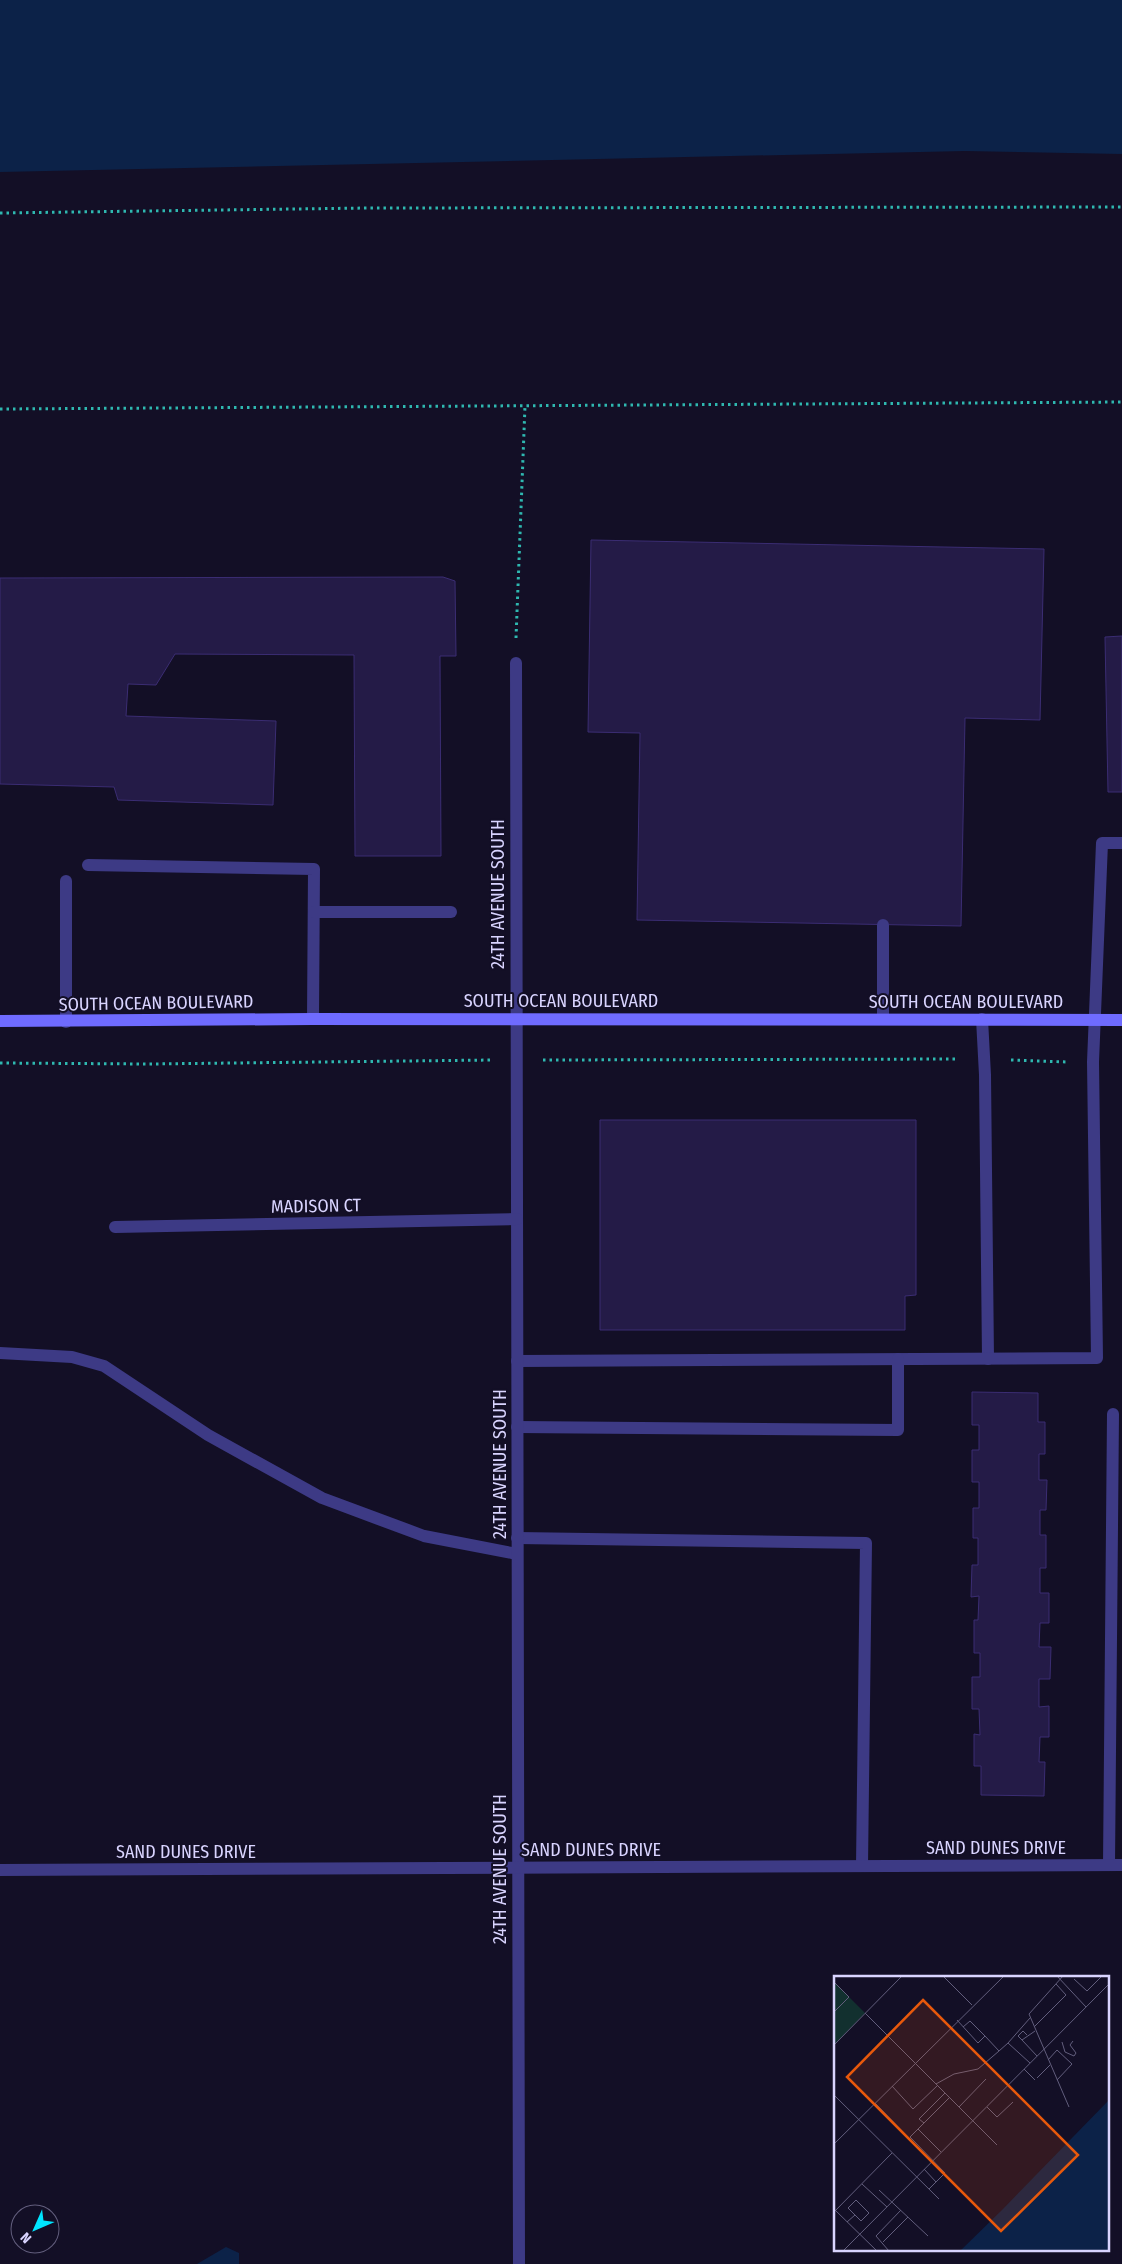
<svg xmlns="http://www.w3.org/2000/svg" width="1122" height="2264" font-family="'Fira Sans Condensed',sans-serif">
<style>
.water{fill:#0c2248}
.building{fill:#241b47;stroke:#3b2d73}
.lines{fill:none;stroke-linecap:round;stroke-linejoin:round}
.path{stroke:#2fb8b0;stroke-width:3;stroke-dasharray:2.5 4;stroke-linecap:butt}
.lane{stroke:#3d3a85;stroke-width:12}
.street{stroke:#3d3a85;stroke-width:12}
.secondary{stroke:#6f6bff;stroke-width:12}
.labels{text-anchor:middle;stroke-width:4;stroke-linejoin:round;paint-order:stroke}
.street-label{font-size:18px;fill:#d9d4ff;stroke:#130f26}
.inset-road{fill:none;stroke:#625e7d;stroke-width:1}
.view{fill:#e8590c;fill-opacity:0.15;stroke:#e8590c;stroke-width:2.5}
.inset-edge{fill:none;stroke:#d9d4ff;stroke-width:2.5}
</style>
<rect width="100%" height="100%" fill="#130f26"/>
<g class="water">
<polygon points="0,0 1122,0 1122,154 965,151 0,172"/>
<polygon points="226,2247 239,2253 239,2264 197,2264"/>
</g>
<g class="building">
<polygon points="591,540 1044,549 1040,720 965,718 961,926 637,920 640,733 588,732"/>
<polygon points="443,577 455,581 456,656 440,656 441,856 355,856 354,655 175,654 156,685 128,684 126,716 276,721 273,805 118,800 114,787 0,784 0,578"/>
<polygon points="1122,636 1122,792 1108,792 1105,637"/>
<polygon points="600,1120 916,1120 916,1295 905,1296 905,1330 600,1330"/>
<polygon points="972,1392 1038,1393 1038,1422 1045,1422 1045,1454 1039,1454 1039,1480 1047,1480 1046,1510 1040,1510 1040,1535 1046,1535 1046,1568 1040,1568 1040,1593 1049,1593 1049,1623 1040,1623 1039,1647 1051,1647 1050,1679 1039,1679 1039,1707 1049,1706 1049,1737 1040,1737 1039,1762 1045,1762 1044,1796 981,1795 981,1766 974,1766 974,1734 980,1735 979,1709 972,1709 972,1677 980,1677 980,1653 974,1653 974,1620 978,1620 979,1596 971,1597 972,1565 978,1565 978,1538 973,1538 973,1508 979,1508 979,1482 972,1482 972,1450 979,1450 979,1425 972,1425"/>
</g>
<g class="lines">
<g class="path">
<polyline points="0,213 367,208 1122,207"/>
<polyline points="0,409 1122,402"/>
<polyline points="516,638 525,406"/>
<polyline points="543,1060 959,1059"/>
<polyline points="1011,1060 1067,1062"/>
<polyline points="0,1063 148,1064 492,1060"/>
</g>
<g class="lane">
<polyline points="88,865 314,869 313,1019"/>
<polyline points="66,881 66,1022"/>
<polyline points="314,912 451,912"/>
<polyline points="883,1019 883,925"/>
<polyline points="982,1019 985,1075 988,1359"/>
<polyline points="0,1353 72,1357 104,1366 208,1435 322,1498 424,1536 517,1554"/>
<polyline points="517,1361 1097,1358 1093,1062 1102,843 1122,843"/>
<polyline points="517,1427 898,1430 898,1359"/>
<polyline points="517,1538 866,1543 862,1866"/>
<polyline points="1109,1865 1113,1414"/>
</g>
<g class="street">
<polyline points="516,663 519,2264"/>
<polyline points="115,1227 517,1219"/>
<polyline points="0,1870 1122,1865"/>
</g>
<polyline class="secondary" points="0,1021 313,1019 1122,1020"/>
</g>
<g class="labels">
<g class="street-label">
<text transform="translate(498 894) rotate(-90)" y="6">24TH AVENUE SOUTH</text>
<text x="561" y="1007">SOUTH OCEAN BOULEVARD</text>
<text x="966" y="1008">SOUTH OCEAN BOULEVARD</text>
<text transform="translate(156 1003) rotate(-1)" y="6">SOUTH OCEAN BOULEVARD</text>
<text transform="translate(316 1206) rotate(-1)" y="6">MADISON CT</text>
<text transform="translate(500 1464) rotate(-90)" y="6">24TH AVENUE SOUTH</text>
<text x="996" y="1854">SAND DUNES DRIVE</text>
<text x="591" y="1856">SAND DUNES DRIVE</text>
<text x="186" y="1858">SAND DUNES DRIVE</text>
<text transform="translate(500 1869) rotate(-90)" y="6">24TH AVENUE SOUTH</text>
</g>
</g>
<g transform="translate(834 1976)">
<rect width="275" height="275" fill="#130f26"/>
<path d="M1 7 31 37 0 69V8Z" fill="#12302f"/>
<path d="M275 124V275H126L168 234Z" fill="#0c2248"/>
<path class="inset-road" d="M109 0 138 29M223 0 252 31M229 0 195 38 235 131M240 3 253 15 267 1M0 6 15 21 0 36M31 37 163 169M123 44 144 67 151 60 165 75 174 67M129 51 136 45 151 60M200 51 232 19 222 8M201 55 188 64 203 80M188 64 184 60 189 55 193 59M228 66 231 76 240 80 242 77 236 69 239 65M0 69 68 0M214 84 223 74 238 88 223 104M196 87 174 67 196 42M190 93 201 104M203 102 216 89M102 108 120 98 144 93 165 75M58 110 79 133 104 109M0 119 105 223M41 127 71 158M125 131 152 103M153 131 163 141 179 126M90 147 85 143 111 117M84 153 107 176M0 168 170 0M90 193 102 206M28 208 53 231M95 213 111 197 76 161 116 121M45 214 94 260M0 233 43 275M0 236 58 177M13 246 21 239 14 232 22 224 35 237 27 245 21 239M49 266 74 241M9 275 275 8M55 275 42 260 67 234"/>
<path class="view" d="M89 24 244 179 167 255 13 101Z"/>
<rect width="275" height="275" class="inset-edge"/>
</g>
<g transform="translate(35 2229) rotate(225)"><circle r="24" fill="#130f26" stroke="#625e7d"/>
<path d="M0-4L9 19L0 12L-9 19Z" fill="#00e5ff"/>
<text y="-8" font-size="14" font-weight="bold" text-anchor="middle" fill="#d9d4ff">N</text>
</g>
</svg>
